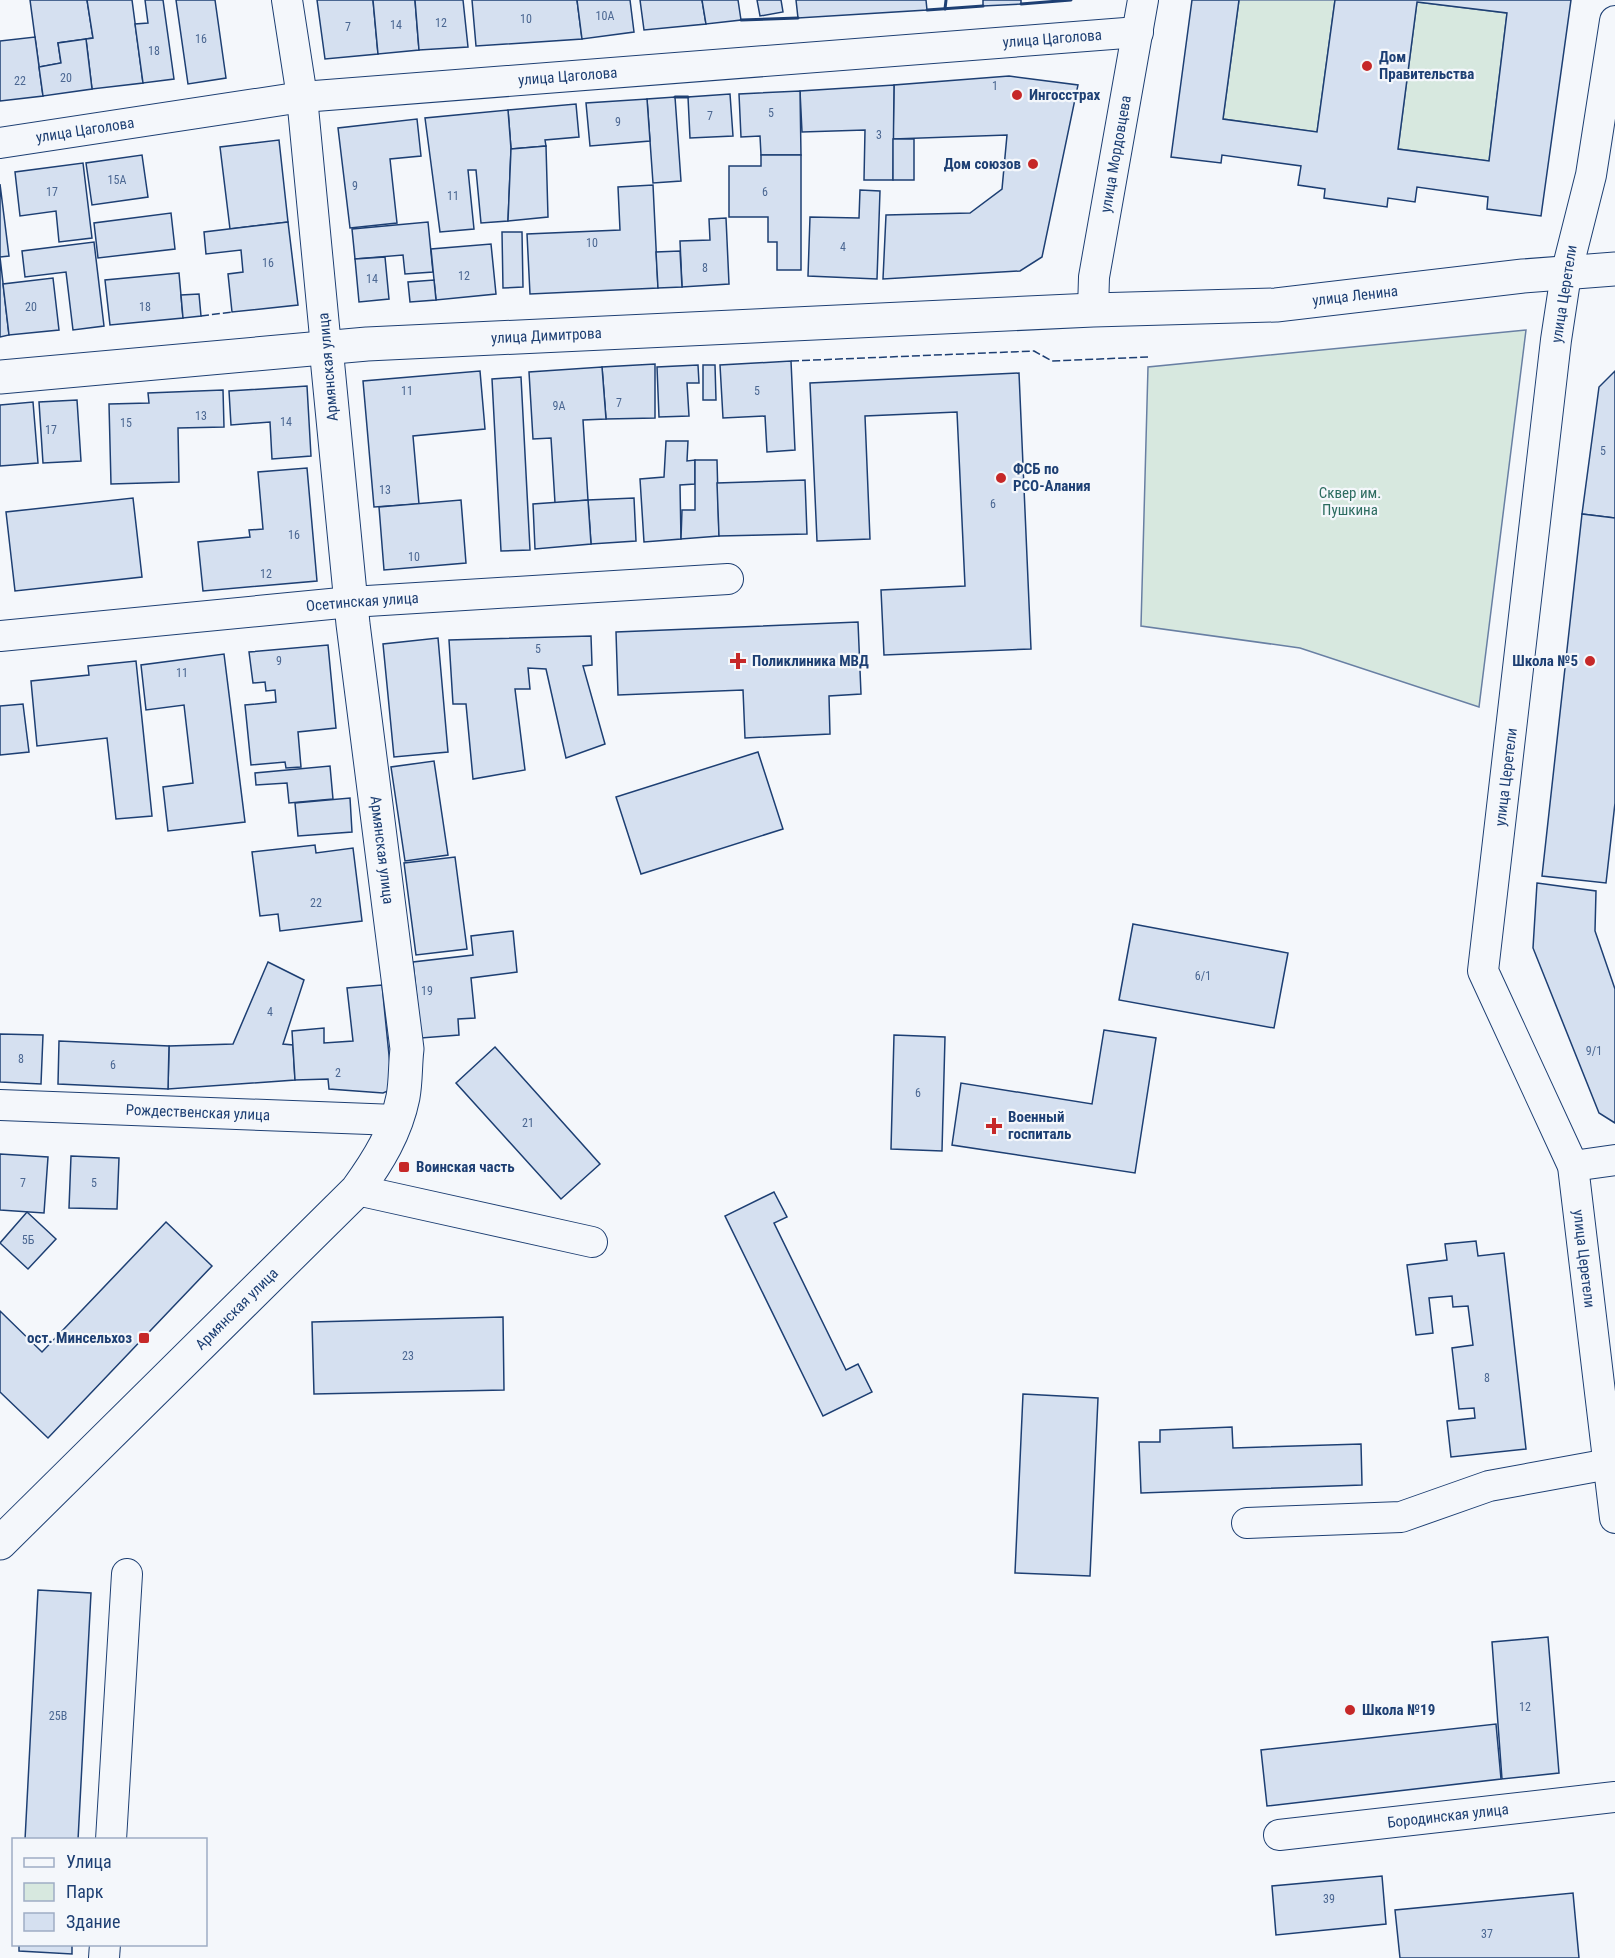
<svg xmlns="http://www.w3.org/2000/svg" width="1615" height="1958" font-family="'Roboto Condensed',sans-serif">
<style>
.green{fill:#d7e8df;stroke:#687fa3;stroke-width:1.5}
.building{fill:#d5e0f0;stroke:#1d3f73;stroke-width:1.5;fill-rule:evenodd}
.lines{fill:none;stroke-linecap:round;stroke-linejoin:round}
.minor-casing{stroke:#1d3f73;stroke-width:32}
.major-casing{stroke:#1d3f73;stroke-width:35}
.minor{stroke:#f4f7fb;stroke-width:30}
.major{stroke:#f4f7fb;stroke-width:33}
.fence{stroke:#1d3f73;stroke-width:1.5;stroke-dasharray:8 3;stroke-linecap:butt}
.wall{stroke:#1d3f73;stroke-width:3}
.poi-dot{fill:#c62828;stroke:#f4f7fb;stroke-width:2}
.labels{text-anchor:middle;stroke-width:4.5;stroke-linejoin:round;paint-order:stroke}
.number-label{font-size:12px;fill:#4b6792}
.street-label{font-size:15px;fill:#1d3f73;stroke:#f4f7fb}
.poi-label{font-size:15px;font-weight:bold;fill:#1d3f73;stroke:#f4f7fb;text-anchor:start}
.park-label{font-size:15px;fill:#2c6c60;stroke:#f4f7fb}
</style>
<rect width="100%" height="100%" fill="#f4f7fb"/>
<g class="green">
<polygon points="1239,0 1335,0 1317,132 1223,119"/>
<polygon points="1417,2 1507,13 1489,161 1398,149"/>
<polygon points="1526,330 1479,707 1300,648 1141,626 1148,367"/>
</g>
<g class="building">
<polygon points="30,0 87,0 93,38 58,43 61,63 39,67"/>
<polygon points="87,0 132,0 143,83 92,89 86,39 93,38"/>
<polygon points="145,0 163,0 174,79 143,83 135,24 148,23"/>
<polygon points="176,0 215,0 226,78 188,84"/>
<polygon points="317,0 373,0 378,54 325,59"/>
<polygon points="373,0 415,0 419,50 378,54"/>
<polygon points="415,0 463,0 468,47 419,50"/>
<polygon points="472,0 577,0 582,39 476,46"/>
<polygon points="577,0 630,0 634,32 582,39"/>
<polygon points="640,0 702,0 706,24 644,30"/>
<polygon points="702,0 738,0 741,20 706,24"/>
<polygon points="757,0 781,0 783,12 760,16"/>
<polygon points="796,0 926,0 927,10 798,18"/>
<polygon points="983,0 1021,0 1021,4 983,6"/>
<path d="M1192 0H1239L1223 119 1317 132 1335 0H1571L1541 216 1487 209 1488 197 1417 187 1415 202 1388 198 1387 207 1324 198 1325 189 1298 185 1301 166 1222 155 1221 163 1171 157ZM1417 2 1507 13 1489 161 1398 149Z"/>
<polygon points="35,37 43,96 0,101 0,41"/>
<polygon points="86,39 92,89 43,96 39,67 61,63 58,43"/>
<polygon points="1009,76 1078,85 1042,257 1020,271 883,279 886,215 970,213 1002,189 1007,135 893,139 894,85"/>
<polygon points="894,85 893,180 864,180 865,130 802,132 800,91"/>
<polygon points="800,91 801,155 761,155 760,136 741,137 739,94"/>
<polygon points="730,94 733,136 690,138 688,97"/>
<polygon points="675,97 681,181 653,183 647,99"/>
<polygon points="647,99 650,141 590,146 586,103"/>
<polygon points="576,104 579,137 545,140 546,146 511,149 508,110"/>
<polygon points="508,110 511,149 508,221 481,223 476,170 468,170 474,229 440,232 425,118"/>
<polygon points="417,119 421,156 390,159 397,223 350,228 338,128"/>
<rect x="893" y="139" width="21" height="41"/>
<polygon points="279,140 288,222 230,229 220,147"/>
<polygon points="546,146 548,217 508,221 511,149"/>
<polygon points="142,155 148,197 92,205 86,163"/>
<polygon points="761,155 801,155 801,270 777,270 777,242 768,242 768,217 729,217 729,166 761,166"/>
<polygon points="83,163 92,238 59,242 56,211 20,216 15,172"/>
<polygon points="0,184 9,256 0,257"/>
<polygon points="653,185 658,288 530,294 527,234 620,230 618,187"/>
<polygon points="860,190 880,191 877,279 808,276 810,217 859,218"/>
<polygon points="171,213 175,249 98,258 94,223"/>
<polygon points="726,218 729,284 682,287 680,241 710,240 709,219"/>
<polygon points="288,222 298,305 232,312 228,274 243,272 241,250 206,254 204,232"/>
<polygon points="428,222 433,272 405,274 403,255 355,259 352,229"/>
<polygon points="502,232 522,232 523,287 503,288"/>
<polygon points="94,242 104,326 73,330 66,272 25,277 22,251"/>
<polygon points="491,244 496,294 436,300 431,249"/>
<polygon points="680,251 682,287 658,288 656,252"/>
<polygon points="0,257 9,335 0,337"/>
<polygon points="385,257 389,299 359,302 355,259"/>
<polygon points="179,273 183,318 110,325 105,280"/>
<polygon points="53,278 59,330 9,335 3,284"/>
<polygon points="434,280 436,300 410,302 408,282"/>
<polygon points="199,294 201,316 183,318 181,295"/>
<polygon points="791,361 795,450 767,452 765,416 723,418 720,365"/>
<polygon points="655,364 655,418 606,419 602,367"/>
<polygon points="698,365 699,383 687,383 689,416 659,417 657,367"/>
<polygon points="703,365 715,365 716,400 703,400"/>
<polygon points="602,367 606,419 583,420 588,500 555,503 551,438 533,439 529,372"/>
<polygon points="480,371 485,429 413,436 419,504 374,507 363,381"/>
<polygon points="1615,371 1615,518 1582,514 1599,387"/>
<polygon points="1019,373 1031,649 884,655 881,590 965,586 957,412 865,416 870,539 817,541 810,383"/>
<polygon points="521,377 530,550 501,551 492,379"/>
<polygon points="307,386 311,456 272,459 270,422 231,425 229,391"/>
<polygon points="223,390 224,427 178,428 179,482 111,484 109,404 149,403 148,393"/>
<polygon points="77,400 81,461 43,463 39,402"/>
<polygon points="33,402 38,463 0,466 0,405"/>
<polygon points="666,441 688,441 687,461 695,460 695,484 680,485 681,539 644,542 640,479 664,477"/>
<polygon points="695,460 717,460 719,536 681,539 682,510 695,510"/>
<polygon points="307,468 317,581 203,591 198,542 250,537 249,530 263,529 258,472"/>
<polygon points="805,480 807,534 719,536 717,483"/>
<polygon points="133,498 142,577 15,591 6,512"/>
<polygon points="634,498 636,541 591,544 588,500"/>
<polygon points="461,500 466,563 384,570 379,507"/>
<polygon points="588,500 591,544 535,549 533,504"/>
<polygon points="1582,514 1615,518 1615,803 1606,883 1542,876"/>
<polygon points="858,622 861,694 829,696 830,734 745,738 743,690 618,695 616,632"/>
<polygon points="591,636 592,665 583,666 605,744 566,758 546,669 528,668 530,689 515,689 525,770 473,779 466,704 453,704 449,640"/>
<polygon points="438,638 448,752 394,757 383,644"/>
<polygon points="328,645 336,728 298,732 301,767 286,768 285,762 251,765 245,705 276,702 275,690 266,691 265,682 253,683 249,652"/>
<polygon points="224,654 245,822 168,831 163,787 193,783 184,705 146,710 141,665"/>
<polygon points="136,661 152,816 116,819 107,738 37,746 31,681 89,675 88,666"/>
<polygon points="23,704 29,752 0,755 0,706"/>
<polygon points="758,752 783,829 641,874 616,797"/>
<polygon points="434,761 448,855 405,861 391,767"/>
<polygon points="330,766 333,799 289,803 287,783 256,785 255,773"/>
<polygon points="350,798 352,832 298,836 295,803"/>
<polygon points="315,845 316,853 353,848 362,921 280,931 278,914 260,916 252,852"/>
<polygon points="455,857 467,949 416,955 404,863"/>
<polygon points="1537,883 1596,891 1595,931 1615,989 1615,1123 1599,1113 1533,948"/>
<polygon points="1133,924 1288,953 1274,1028 1119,1000"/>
<polygon points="513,931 517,972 471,978 475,1018 458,1019 459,1035 421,1038 413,962 473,955 471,936"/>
<polygon points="268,962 304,980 283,1044 293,1045 295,1080 168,1089 169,1046 233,1044"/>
<polygon points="382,985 392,1085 388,1091 383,1093 329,1089 328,1079 295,1080 292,1031 324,1028 324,1043 353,1041 347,988"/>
<polygon points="1104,1030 1156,1038 1135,1173 952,1145 961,1083 1092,1104"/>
<polygon points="0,1034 43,1035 41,1084 0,1082"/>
<polygon points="894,1035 945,1037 942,1151 891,1149"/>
<polygon points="59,1041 169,1046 168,1089 58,1084"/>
<polygon points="495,1047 600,1164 561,1199 456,1083"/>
<polygon points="0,1154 48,1157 44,1213 0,1210"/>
<polygon points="71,1156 119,1158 117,1209 69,1208"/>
<polygon points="774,1192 787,1217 774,1223 846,1370 858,1364 872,1392 823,1416 725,1216"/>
<polygon points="27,1212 56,1239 28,1269 0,1243"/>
<polygon points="166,1222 212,1266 48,1438 0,1392 0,1311 42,1352"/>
<polygon points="1476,1241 1478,1256 1504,1253 1526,1449 1451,1457 1447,1421 1475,1418 1474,1408 1459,1409 1452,1348 1473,1345 1468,1306 1453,1307 1452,1296 1429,1298 1433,1333 1416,1335 1407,1265 1447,1260 1445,1244"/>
<polygon points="503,1317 504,1390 314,1394 312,1322"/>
<polygon points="1023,1394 1098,1398 1090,1576 1015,1573"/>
<polygon points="1232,1427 1233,1448 1361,1444 1362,1485 1141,1493 1139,1442 1160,1442 1160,1430"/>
<polygon points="38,1590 91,1593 78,1840 25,1840"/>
<polygon points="1548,1637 1559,1773 1502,1779 1492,1642"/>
<polygon points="1496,1724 1501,1779 1267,1806 1261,1750"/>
<polygon points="1382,1876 1386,1924 1276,1935 1272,1886"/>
<polygon points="1573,1893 1579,1958 1400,1958 1395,1910"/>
<polygon points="19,1944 72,1944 72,1954 19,1951"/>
</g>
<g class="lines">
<g class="minor-casing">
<g id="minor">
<polyline points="287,0 302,97 326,347"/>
<path id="s1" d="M1615 21 1591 175 1566 274 1556 340 1483 971 1573 1166 1615 1518"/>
<path id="s2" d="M0 143 302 97 1138 32"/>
<path id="s3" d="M1093 310 1094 277 1143 0"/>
<path id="s4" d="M0 636 351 602 728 579"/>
<path id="s5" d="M0 1105 396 1120"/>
<polyline points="1573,1166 1615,1160"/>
<polyline points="357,1190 592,1242"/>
<polyline points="1247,1523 1401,1517 1489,1486 1609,1464"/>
<path id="s6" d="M1279 1835 1615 1797"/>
<polyline points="111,1840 127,1574"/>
<polyline points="104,1958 105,1944"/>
</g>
</g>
<g class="major-casing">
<g id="major">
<path id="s7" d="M0 377 367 344 1093 310 1276 305 1523 276 1615 269"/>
<path id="s8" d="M0 1543 357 1190C378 1161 396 1132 403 1097 406 1081 405 1065 407 1049L353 624 326 347"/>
</g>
</g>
<use href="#minor" class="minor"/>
<use href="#major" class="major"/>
<g class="fence">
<polyline points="201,316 232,312"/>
<polyline points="791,361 1034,351 1052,361 1148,357"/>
</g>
<g class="wall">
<polyline points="1021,4 1071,0"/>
<polyline points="945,9 946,0"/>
<polyline points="927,10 983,6"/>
<polyline points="741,20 798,18"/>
<polyline points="675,97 688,97"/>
</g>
</g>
<g class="poi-dot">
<circle cx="1367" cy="66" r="6"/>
<circle cx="1017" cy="95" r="6"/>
<circle cx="1033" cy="164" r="6"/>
<circle cx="1001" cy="478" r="6"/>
<path d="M735 652h6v6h6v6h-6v6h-6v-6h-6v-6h6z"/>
<circle cx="1590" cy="661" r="6"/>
<path d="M991 1117h6v6h6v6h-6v6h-6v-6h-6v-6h6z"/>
<rect x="398" y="1161" width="12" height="12" rx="3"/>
<rect x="138" y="1332" width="12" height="12" rx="3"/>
<circle cx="1350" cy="1710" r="6"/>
</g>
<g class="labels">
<g class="number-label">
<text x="605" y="20">10А</text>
<text x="526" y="23">10</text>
<text x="441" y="27">12</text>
<text x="396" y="29">14</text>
<text x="348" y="31">7</text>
<text x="201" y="43">16</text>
<text x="154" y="55">18</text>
<text x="66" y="82">20</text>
<text x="20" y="85">22</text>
<text x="995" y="90">1</text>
<text x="771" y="117">5</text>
<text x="710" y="120">7</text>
<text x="618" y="126">9</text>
<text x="879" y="139">3</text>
<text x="117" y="184">15А</text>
<text x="355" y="190">9</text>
<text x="52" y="196">17</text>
<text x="765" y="196">6</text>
<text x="453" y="200">11</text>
<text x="592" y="247">10</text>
<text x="843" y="251">4</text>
<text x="268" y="267">16</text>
<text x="705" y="272">8</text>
<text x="464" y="280">12</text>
<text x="372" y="283">14</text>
<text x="31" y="311">20</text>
<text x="145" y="311">18</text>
<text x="407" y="395">11</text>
<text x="757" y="395">5</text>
<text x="619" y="407">7</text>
<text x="559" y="410">9А</text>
<text x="201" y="420">13</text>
<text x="286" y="426">14</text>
<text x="126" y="427">15</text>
<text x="51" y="434">17</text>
<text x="1603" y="455">5</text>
<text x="385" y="494">13</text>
<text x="993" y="508">6</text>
<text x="294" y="539">16</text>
<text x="414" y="561">10</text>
<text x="266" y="578">12</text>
<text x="538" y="653">5</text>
<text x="279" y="665">9</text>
<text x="182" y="677">11</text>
<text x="316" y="907">22</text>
<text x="1203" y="980">6/1</text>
<text x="427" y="995">19</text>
<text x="270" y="1016">4</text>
<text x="1594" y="1055">9/1</text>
<text x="21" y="1063">8</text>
<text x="113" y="1069">6</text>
<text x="338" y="1077">2</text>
<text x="918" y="1097">6</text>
<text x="528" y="1127">21</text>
<text x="23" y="1187">7</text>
<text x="94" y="1187">5</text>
<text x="28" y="1244">5Б</text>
<text x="408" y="1360">23</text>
<text x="1487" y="1382">8</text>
<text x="1525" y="1711">12</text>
<text x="58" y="1720">25В</text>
<text x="1329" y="1903">39</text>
<text x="1487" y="1938">37</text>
</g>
<g class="street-label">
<text dy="5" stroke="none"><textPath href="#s2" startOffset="1058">улица Цаголова</textPath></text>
<text dy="5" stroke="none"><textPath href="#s2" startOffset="572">улица Цаголова</textPath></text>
<text dy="5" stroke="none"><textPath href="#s2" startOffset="86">улица Цаголова</textPath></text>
<text dy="5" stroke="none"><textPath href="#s3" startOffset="158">улица Мордовцева</textPath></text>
<text transform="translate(1564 294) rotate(-81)" y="5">улица Церетели</text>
<text dy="5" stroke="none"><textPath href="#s7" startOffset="1358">улица Ленина</textPath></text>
<text dy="5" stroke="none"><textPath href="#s7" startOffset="548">улица Димитрова</textPath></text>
<text transform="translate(328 367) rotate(-95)" y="5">Армянская улица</text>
<text dy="5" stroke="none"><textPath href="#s4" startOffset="364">Осетинская улица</textPath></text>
<text transform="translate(1506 777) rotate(-83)" y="5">улица Церетели</text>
<text transform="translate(382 850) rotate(83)" y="5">Армянская улица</text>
<text dy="5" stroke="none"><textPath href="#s5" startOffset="198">Рождественская улица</textPath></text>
<text dy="5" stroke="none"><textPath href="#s1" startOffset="1268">улица Церетели</textPath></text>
<text dy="5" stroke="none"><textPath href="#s8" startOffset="333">Армянская улица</textPath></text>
<text dy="5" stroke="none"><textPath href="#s6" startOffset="170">Бородинская улица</textPath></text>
</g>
<g class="poi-label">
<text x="1379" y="62">Дом<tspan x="1379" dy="17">Правительства</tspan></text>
<text x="1029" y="100">Ингосстрах</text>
<text x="1021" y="169" text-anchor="end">Дом союзов</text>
<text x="1013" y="474">ФСБ по<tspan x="1013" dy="17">РСО-Алания</tspan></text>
<text x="752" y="666">Поликлиника МВД</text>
<text x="1578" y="666" text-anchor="end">Школа №5</text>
<text x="1008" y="1122">Военный<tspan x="1008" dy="17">госпиталь</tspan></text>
<text x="416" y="1172">Воинская часть</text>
<text x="132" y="1343" text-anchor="end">ост. Минсельхоз</text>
<text x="1362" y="1715">Школа №19</text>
</g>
<g class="park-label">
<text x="1350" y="498">Сквер им.<tspan x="1350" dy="17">Пушкина</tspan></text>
</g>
</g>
<rect x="12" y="1838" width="195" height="108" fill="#f4f7fb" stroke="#9eadc5" stroke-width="1.5"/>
<rect x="24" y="1858" width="30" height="9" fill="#f4f7fb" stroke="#9eadc5" stroke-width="1.5"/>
<text x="66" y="1868" font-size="18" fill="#1d3f73">Улица</text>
<rect x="24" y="1883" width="30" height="18" fill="#d7e8df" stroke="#9eadc5" stroke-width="1.5"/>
<text x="66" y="1898" font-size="18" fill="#1d3f73">Парк</text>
<rect x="24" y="1913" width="30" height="18" fill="#d5e0f0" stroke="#9eadc5" stroke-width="1.5"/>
<text x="66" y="1928" font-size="18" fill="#1d3f73">Здание</text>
</svg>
